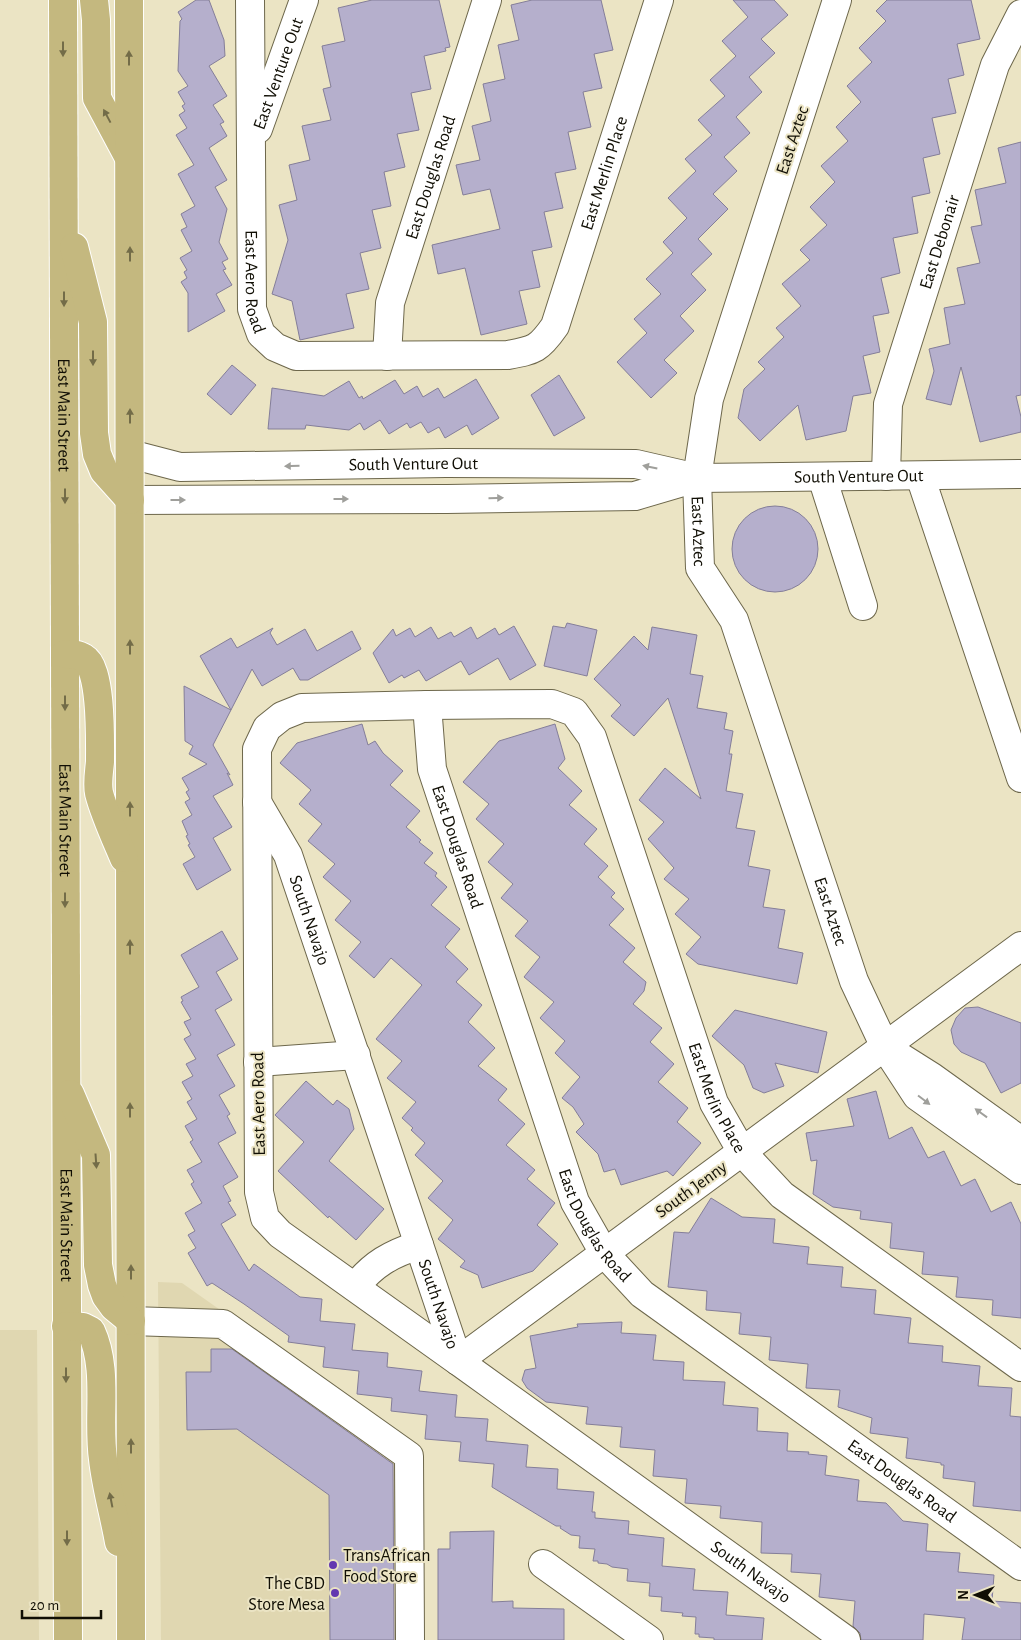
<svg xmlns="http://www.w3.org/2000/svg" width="1021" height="1640" font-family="'Alegreya Sans',sans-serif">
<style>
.built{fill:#e0d7b1}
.building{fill:#b5afcc;stroke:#847e99}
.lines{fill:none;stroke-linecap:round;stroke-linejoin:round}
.minor-casing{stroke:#6d674b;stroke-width:30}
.major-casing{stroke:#fff;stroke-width:30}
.minor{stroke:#fff;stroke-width:28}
.major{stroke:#c4b87f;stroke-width:28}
.oneway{fill:#736c48}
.oneway2{fill:#9f9f9b}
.poi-dot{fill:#6338b0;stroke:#ebe4c4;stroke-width:2}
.labels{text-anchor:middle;stroke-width:4;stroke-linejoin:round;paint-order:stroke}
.street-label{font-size:18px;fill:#100e04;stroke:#ebe4c4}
.poi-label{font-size:18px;fill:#100e04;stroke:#ebe4c4;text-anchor:start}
</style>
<rect width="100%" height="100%" fill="#ebe4c4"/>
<g class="built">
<polygon points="158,1282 182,1283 423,1453 424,1640 161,1640"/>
<polygon points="0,1330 37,1330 39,1640 0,1640"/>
</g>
<g class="building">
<polygon points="196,0 209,0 224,40 225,56 209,66 227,96 213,105 224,122 220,124 227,136 209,148 227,180 215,187 227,209 219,242 228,259 222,262 226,269 223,270 232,285 216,294 225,311 188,332 188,293 181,282 187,278 184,272 187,270 180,258 192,251 181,230 187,227 181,214 195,206 178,174 194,165 176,135 187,128 179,115 185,111 182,106 185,104 178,92 188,86 178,71 180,21 182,19 178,12"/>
<polygon points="372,0 439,0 450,47 445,48 446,51 424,56 431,89 411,93 419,130 397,134 405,167 384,172 391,206 372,210 381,248 360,253 369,289 346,294 354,328 300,340 292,301 272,294 288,240 279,205 297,200 289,165 310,160 302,126 331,120 323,89 331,87 322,46 345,41 338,8"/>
<polygon points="532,0 601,0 613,50 594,54 602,88 583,92 591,127 568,132 576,169 555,173 563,208 544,212 552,247 532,251 540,287 519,291 527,324 481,335 465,268 438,274 432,245 500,229 490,189 463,195 456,165 480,160 472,126 491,121 483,84 505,79 498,45 519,40 511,5"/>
<polygon points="733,0 774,0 788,15 761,39 775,53 749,77 762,92 736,117 750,133 724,157 737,171 713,194 728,209 698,239 712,254 691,274 706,290 680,316 694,331 664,360 677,373 651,398 617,362 647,333 634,319 661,294 646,279 673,253 663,242 687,218 668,198 696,171 685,159 712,135 698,120 725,96 710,80 736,56 722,41 748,17"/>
<polygon points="887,0 971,0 980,39 957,44 964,75 948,79 956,113 932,118 940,154 923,158 930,193 912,197 918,233 893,238 900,273 881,278 889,313 873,316 880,352 863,356 871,393 853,396 846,431 806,440 798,405 760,441 738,418 744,389 765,369 758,362 784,337 776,328 801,306 782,284 810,260 800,250 827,225 810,207 835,182 821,166 848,141 836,127 861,102 847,86 872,62 859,48 886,21 876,11"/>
<polygon points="1021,142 1021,395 1016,396 1021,417 1021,432 980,442 961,367 951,405 926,399 934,371 929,349 950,344 944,308 965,304 957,268 980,263 971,227 982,225 975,190 1006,183 998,148"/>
<polygon points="232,365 256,385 231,415 207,394"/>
<polygon points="559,375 585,418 554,436 531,395"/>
<polygon points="476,379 499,418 472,435 467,425 445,438 439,427 428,433 421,422 410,428 407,423 389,434 380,420 364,430 360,423 349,430 306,425 305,429 268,429 272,388 324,396 349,381 359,398 362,396 363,399 395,380 404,394 417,386 423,397 438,388 444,398"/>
<circle cx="775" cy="549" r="43"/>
<polygon points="567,623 597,630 587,676 544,666 553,626 565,628"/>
<polygon points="514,626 536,665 510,680 498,658 469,675 461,661 426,681 419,670 404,678 402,675 389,683 373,653 393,629 396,636 410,628 415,637 431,627 438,639 451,632 454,637 471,627 477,639 495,628 499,635"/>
<polygon points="652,627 697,635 690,674 703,676 697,708 727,713 724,729 733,731 729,754 732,754 726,791 743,794 736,828 755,831 748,866 770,870 763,907 785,910 778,948 803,953 797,984 698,964 686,954 701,937 675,914 689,899 664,879 674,868 648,839 664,822 639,800 665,768 701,799 668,698 634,736 611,716 621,705 594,679 634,636 648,650"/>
<polygon points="273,628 270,633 277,645 305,629 317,651 352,631 361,649 308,680 300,680 293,668 262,686 252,669 213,745 230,775 227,773 233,785 213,796 232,827 213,838 231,870 197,890 183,864 195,857 188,845 190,844 186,836 188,835 182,821 192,815 185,802 190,799 186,792 189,790 182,778 207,764 189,754 193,746 185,741 184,686 231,710 200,656 231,638 237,648"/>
<polygon points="362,724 368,745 375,741 383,753 403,771 390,785 420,811 406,827 421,840 419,842 433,853 424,863 437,873 435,876 447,887 431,905 460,929 445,947 468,969 456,982 482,1005 468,1022 495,1048 478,1066 507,1089 498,1100 525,1124 506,1145 535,1170 527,1179 555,1203 537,1225 558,1244 533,1271 482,1288 478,1275 460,1267 465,1261 438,1239 453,1220 428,1198 443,1181 415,1155 425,1143 411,1130 413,1128 402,1118 416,1102 387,1078 402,1061 376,1039 422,985 391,958 374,978 349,956 361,942 335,920 351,901 323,877 335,864 308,841 322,824 299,804 311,790 280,763 297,743"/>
<polygon points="555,724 565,759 558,768 582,791 569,805 597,829 584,844 608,866 598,877 615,893 611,897 624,909 609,925 635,948 623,962 646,982 644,991 633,1004 662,1028 650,1042 674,1064 658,1082 688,1108 677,1122 701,1143 673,1176 667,1171 621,1185 615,1169 604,1172 598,1154 576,1132 584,1124 573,1107 562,1098 580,1077 555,1053 565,1041 540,1018 554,1002 524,977 540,957 515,936 528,921 501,898 513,884 488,862 504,844 476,819 489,804 463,782 499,741"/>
<polygon points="222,931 238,959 216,972 232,1000 215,1010 235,1045 217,1055 235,1086 219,1095 230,1114 227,1116 236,1133 218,1143 238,1177 223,1186 231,1201 228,1202 236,1215 221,1224 249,1271 254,1264 300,1297 322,1299 320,1321 355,1324 352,1350 388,1353 387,1367 422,1371 419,1391 457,1395 455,1417 488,1419 486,1441 528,1445 526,1467 558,1469 557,1489 594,1492 592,1512 595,1512 595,1518 629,1521 628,1534 664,1538 662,1566 695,1569 693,1590 728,1592 726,1615 764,1618 762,1640 714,1640 714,1638 699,1637 699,1634 695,1634 696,1617 682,1616 683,1613 661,1611 662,1597 649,1596 650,1583 627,1581 628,1569 612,1567 607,1564 598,1563 598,1561 593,1561 595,1549 579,1548 580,1536 571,1535 560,1528 561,1526 556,1526 492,1487 494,1464 459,1461 461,1442 425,1439 427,1415 391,1411 392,1398 357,1394 359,1371 323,1367 325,1347 288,1342 289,1336 244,1304 212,1283 207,1286 188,1253 196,1248 188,1235 195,1231 185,1213 202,1203 191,1184 194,1182 187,1170 202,1162 190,1142 193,1140 185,1126 197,1119 187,1102 192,1099 182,1082 193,1076 186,1064 196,1059 184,1039 191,1035 184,1022 191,1019 181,1002 183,1001 181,997 199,987 181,955"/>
<polygon points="978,1007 1021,1023 1021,1083 1001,1093 985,1063 961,1052 954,1044 951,1030 956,1018 965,1008"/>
<polygon points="735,1010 827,1032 818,1073 775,1063 784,1086 764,1093 753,1088 744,1065 712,1036"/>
<polygon points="306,1081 333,1105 337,1100 349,1109 354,1129 329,1161 384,1209 356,1240 329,1216 328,1218 278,1171 304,1142 275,1115"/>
<polygon points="876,1091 889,1139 912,1127 928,1158 944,1151 961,1186 975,1179 991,1212 1011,1202 1021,1224 1021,1318 992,1315 993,1300 956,1297 958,1277 922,1274 924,1252 890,1248 892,1223 860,1219 861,1211 833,1207 813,1194 817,1160 811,1161 806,1133 854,1126 847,1099"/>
<polygon points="711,1198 742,1217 775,1219 773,1243 809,1247 807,1264 843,1267 841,1287 876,1290 874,1314 911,1318 908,1343 943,1346 942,1362 980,1366 978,1386 1012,1388 1010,1416 1021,1417 1021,1511 973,1506 975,1482 943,1478 944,1465 941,1465 941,1463 906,1458 908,1438 870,1433 872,1418 838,1407 840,1390 806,1388 808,1364 769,1360 771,1337 739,1334 741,1313 706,1310 707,1291 668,1287 674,1232 689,1233"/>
<polygon points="622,1322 621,1333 656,1335 653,1360 684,1362 683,1380 725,1382 723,1405 758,1408 757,1431 788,1433 787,1451 809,1452 808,1454 827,1456 825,1475 859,1480 857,1501 886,1503 903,1521 928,1524 926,1551 960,1553 958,1572 994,1575 992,1601 1021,1603 1021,1640 962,1640 965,1618 924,1614 923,1640 861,1640 860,1633 853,1626 855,1601 819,1597 821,1574 791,1572 792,1554 761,1553 762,1522 720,1518 721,1506 685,1503 687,1479 653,1476 655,1450 620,1447 622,1427 586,1424 588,1407 546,1402 527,1388 522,1380 525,1370 536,1368 530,1336 578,1327 577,1324"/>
<polygon points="211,1349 232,1349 393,1464 394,1640 330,1640 329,1495 237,1429 187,1430 186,1372 211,1372"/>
<polygon points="494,1531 492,1602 513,1601 513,1608 564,1609 564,1640 438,1640 438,1549 450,1549 450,1532"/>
</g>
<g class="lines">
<g class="minor-casing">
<g id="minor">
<path id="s1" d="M250 0 252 309 261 334 275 347 296 356 508 355C535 350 539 349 555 326L659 0"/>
<path id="s2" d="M837 0 709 399 697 478 700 568 734 620 854 981 885 1047 917 1096 1021 1170"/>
<path id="s3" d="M258 129 304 0"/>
<path id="s4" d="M387 356 390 303 487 0"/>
<path id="s5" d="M130 454 180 467 446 463 636 464 697 478 1021 474"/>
<path id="s6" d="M886 476 888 404 995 65 1021 14"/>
<polyline points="920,476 1021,778"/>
<polyline points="822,477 863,606"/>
<polyline points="130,500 447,499 635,496 696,478"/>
<path id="s7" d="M427 705 432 769 575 1202 604 1253 642 1294 1021 1566"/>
<path id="s8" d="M257 802 288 855 458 1361 846 1640"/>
<path id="s9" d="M1021 946C834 1085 646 1223 458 1361L280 1234 265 1218 259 1192 257 749 267 728 282 716 302 708 427 705 552 704 574 712 592 737 714 1103 742 1152 782 1195 1021 1367"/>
<polyline points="894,1053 932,1077 1021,1141"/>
<polyline points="258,1062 356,1055"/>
<path d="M355 1287C373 1264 391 1254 419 1245"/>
<polyline points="131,1321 223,1324 409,1456 410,1640"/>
<polyline points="543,1564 649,1640"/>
</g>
</g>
<g class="major-casing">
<g id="major">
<path id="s10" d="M63 0 68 1640"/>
<polyline points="94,0 96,20 97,98 128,156"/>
<polyline points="129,0 131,1640"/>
<polyline points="74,247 93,322 94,433 97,454 104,471 130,500"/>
<path d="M65 654C71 654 78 654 84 658 102 668 100 742 100 762 99 772 97 784 99 793 104 813 116 839 124 858"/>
<polyline points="70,1094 96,1155 98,1265 102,1285 106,1296 114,1307 131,1321"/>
<path d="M66 1326 83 1327 91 1331C109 1370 97 1417 103 1459 106 1487 114 1514 119 1542"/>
</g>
</g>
<use href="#minor" class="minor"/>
<use href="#major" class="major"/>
</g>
<defs><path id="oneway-solid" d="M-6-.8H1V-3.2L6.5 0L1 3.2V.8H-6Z" transform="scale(1.25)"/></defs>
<g class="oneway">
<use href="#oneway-solid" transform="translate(63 49) rotate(90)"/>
<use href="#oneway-solid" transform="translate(129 58) rotate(-90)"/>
<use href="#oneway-solid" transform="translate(107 116) rotate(-118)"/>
<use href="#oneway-solid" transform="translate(130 254) rotate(-90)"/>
<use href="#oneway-solid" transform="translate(64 299) rotate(90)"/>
<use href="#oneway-solid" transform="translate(93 358) rotate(90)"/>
<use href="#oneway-solid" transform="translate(130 416) rotate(-90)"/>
<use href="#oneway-solid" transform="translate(65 496) rotate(90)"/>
<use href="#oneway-solid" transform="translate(130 647) rotate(-90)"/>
<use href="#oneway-solid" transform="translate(65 703) rotate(90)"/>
<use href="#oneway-solid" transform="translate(130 809) rotate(-90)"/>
<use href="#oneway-solid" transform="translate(65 900) rotate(90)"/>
<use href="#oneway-solid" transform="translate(130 947) rotate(-90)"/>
<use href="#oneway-solid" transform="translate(130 1110) rotate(-90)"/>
<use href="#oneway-solid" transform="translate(96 1161) rotate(86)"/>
<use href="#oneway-solid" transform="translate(131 1272) rotate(-90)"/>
<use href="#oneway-solid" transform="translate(66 1375) rotate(90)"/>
<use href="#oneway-solid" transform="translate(131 1446) rotate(-90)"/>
<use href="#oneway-solid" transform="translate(111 1500) rotate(-101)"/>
<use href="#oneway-solid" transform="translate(67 1538) rotate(90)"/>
</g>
<g class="oneway2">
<use href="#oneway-solid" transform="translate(292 466) rotate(179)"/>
<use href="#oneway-solid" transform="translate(650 467) rotate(-168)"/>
<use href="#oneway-solid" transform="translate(496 498) rotate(-1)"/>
<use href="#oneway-solid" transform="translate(341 499)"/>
<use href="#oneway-solid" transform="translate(178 500)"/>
<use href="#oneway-solid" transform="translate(924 1100) rotate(37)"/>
<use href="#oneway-solid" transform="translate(981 1113) rotate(-144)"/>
</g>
<g class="poi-dot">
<circle cx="333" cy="1565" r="5"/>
<circle cx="335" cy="1593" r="5"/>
</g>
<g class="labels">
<g class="street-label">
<text dy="6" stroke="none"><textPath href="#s3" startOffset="59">East Venture Out</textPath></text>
<text transform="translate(792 140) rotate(-72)" y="6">East Aztec</text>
<text dy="6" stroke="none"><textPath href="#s1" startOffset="808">East Merlin Place</textPath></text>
<text dy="6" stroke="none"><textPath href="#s4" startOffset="185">East Douglas Road</textPath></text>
<text dy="6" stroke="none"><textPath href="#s6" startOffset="242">East Debonair</textPath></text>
<text dy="6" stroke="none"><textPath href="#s1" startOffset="282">East Aero Road</textPath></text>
<text dy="6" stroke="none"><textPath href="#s10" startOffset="415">East Main Street</textPath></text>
<text dy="6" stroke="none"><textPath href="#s5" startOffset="285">South Venture Out</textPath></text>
<text dy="6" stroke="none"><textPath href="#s5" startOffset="732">South Venture Out</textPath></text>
<text dy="6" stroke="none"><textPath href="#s2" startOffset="552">East Aztec</textPath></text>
<text dy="6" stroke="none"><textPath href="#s10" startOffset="820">East Main Street</textPath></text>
<text dy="6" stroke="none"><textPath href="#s7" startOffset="146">East Douglas Road</textPath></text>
<text dy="6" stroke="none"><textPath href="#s2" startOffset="958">East Aztec</textPath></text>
<text dy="6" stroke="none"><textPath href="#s8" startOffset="130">South Navajo</textPath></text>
<text dy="6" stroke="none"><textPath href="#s9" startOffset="2160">East Merlin Place</textPath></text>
<text transform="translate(258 1104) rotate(-91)" y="6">East Aero Road</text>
<text transform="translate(691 1189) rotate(-36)" y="6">South Jenny</text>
<text dy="6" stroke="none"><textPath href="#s7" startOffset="550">East Douglas Road</textPath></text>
<text dy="6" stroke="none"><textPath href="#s10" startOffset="1225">East Main Street</textPath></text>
<text dy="6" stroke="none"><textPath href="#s8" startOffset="535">South Navajo</textPath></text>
<text dy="6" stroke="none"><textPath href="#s7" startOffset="955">East Douglas Road</textPath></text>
<text dy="6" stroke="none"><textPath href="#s8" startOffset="956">South Navajo</textPath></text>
</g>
<g class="poi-label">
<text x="343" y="1561">TransAfrican<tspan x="343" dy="21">Food Store</tspan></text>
<text x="325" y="1589" text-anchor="end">The CBD<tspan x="325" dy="21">Store Mesa</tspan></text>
</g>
</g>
<g transform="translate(976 1595) rotate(270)" stroke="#ebe4c4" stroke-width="4" paint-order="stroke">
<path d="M0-4L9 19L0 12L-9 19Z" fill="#100e04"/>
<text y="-8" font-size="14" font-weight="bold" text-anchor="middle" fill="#100e04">N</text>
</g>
<path d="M22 1610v8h79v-8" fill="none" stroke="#100e04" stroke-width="2.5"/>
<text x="30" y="1610" font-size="15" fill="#100e04" stroke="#ebe4c4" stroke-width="4" paint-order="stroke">20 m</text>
</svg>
